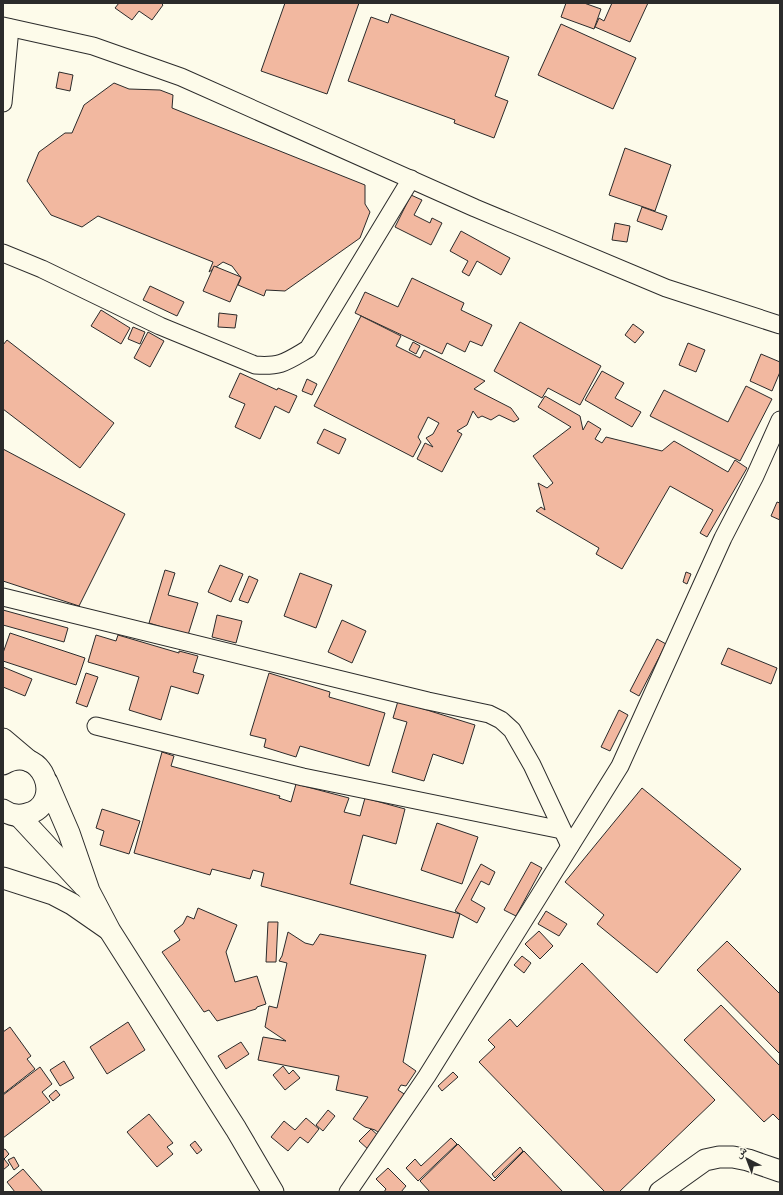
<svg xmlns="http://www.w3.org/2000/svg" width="783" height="1195" font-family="Arial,'Noto Naskh Arabic',sans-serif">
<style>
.building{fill:#f2b8a0;stroke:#2b2b2b}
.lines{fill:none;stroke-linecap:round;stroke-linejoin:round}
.minor-casing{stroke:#2b2b2b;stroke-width:19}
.major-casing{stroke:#2b2b2b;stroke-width:23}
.minor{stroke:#fdfbea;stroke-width:17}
.major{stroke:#fdfbea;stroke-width:21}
</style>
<rect width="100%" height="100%" fill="#fdfbea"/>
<g class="building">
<polygon points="119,3 161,3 163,5 152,20 139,11 132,20 115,8"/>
<polygon points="285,3 359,3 327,94 261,71"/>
<polygon points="566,3 584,3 601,9 594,29 561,17"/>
<polygon points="612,3 648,3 630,42 595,27 599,18 604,21"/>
<polygon points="391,14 509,57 495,96 508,101 494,138 454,123 455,120 348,81 371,17 388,23"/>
<polygon points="561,24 636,58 613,109 538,75"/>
<polygon points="59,72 73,75 70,91 56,88"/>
<polygon points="114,83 129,89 160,90 173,95 172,108 365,185 365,204 370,212 360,238 285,291 266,290 264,296 238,285 241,278 232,266 223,262 209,272 213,262 98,216 82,227 51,215 27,181 39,152 65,133 72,133 84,105"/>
<polygon points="625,148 671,165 655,211 609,195"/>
<polygon points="411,195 422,200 414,215 430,223 432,218 442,223 431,245 395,227"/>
<polygon points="642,207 667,216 662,230 637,221"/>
<polygon points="615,223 630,226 627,242 612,240"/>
<polygon points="461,231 510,258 501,275 477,261 469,276 462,272 468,261 450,251"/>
<polygon points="214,266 241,277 230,302 203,291"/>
<polygon points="412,278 464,303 461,310 492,325 482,346 470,341 465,352 447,343 442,354 355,313 365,292 398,307"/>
<polygon points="150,286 184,302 177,316 143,300"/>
<polygon points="101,310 130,328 121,344 91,326"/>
<polygon points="219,313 237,315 235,328 218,327"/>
<polygon points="361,316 401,336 396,346 420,358 424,350 485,381 474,389 511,408 519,419 514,422 499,415 491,420 482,416 478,418 473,411 467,425 457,431 462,434 442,472 417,459 425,443 433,447 426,438 433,434 439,423 428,417 418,437 421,442 413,457 314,406"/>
<polygon points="520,322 601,366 580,405 548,388 542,398 494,371"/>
<polygon points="633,324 644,332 635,343 625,335"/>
<polygon points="133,327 145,332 140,344 128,339"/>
<polygon points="148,332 164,341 150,367 134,358"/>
<polygon points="7,340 114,423 80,468 3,409 3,345"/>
<polygon points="413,342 420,346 416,354 409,350"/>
<polygon points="688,343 705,350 696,372 679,365"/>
<polygon points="761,354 780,362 780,372 772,391 750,381"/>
<polygon points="602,371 624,383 615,398 641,412 632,427 585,400"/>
<polygon points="240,373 277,390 278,388 297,396 289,413 275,406 260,439 235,427 245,404 229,397"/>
<polygon points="307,379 317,384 312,395 302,391"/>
<polygon points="746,386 772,399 740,461 650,416 664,390 728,422"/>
<polygon points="545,396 580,416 583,430 588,421 601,429 595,439 602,443 606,437 662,451 674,441 728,472 735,460 747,468 707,537 700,533 713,510 670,486 622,569 596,554 599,548 536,511 541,507 545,510 538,483 547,488 553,483 533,456 571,427 538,407"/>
<polygon points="324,429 346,439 339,454 317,443"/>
<polygon points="3,449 125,514 79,606 3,581"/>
<polygon points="777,502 780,503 780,520 771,516"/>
<polygon points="220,565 243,574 231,602 208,592"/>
<polygon points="165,570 175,573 168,595 198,603 188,635 149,623"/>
<polygon points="686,572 691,574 687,584 683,582"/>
<polygon points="300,573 332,585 316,628 284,616"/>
<polygon points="249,576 258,580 248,603 239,600"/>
<polygon points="3,610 68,628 64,642 3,625"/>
<polygon points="217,615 242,621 236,643 212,637"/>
<polygon points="342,620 366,631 352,663 328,652"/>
<polygon points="10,633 85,658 76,685 3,661 3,653"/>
<polygon points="96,635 116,641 118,635 179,653 179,651 198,656 193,672 204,675 198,694 171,686 161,720 129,710 139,677 88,662"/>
<polygon points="657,639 666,644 639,696 630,691"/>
<polygon points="728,648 777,668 771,684 721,664"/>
<polygon points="3,667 32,679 25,696 3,687"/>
<polygon points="86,673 98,677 87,707 76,703"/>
<polygon points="269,673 330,692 329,697 385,713 369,766 300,746 296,757 264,747 266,739 250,735"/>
<polygon points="398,701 475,725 463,764 433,754 424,781 392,772 407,722 393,718"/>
<polygon points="619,710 628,715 610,751 601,747"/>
<polygon points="162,752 174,756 171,766 280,796 279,798 291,802 296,784 349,798 344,812 360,816 365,798 405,809 396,844 363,835 350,884 460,914 453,938 261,886 264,873 253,870 250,879 212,869 210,875 134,853"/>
<polygon points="642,788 741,869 657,973 597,924 604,915 565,882"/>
<polygon points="102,809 140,821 129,854 100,845 104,831 96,828"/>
<polygon points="437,823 478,837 462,884 421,870"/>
<polygon points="531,862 542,868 516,916 504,910"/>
<polygon points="481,864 495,872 489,885 481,881 471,900 485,908 477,923 455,911"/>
<polygon points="198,908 237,925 226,952 235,982 257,976 266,1004 257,1007 256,1009 217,1021 209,1010 204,1012 162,952 180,940 174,931 183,924 187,916 194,919"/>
<polygon points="546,911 567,924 559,936 538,924"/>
<polygon points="268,922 278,922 276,962 266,962"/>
<polygon points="539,931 553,946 540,959 525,944"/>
<polygon points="288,932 305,943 313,945 320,934 426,955 403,1062 416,1071 406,1086 401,1085 398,1090 409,1097 382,1135 375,1130 365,1127 353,1119 368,1097 336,1090 339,1076 258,1060 263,1037 286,1041 265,1027 269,1006 277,1008 287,963 279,961 282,956"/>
<polygon points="727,941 780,994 780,1054 697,970"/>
<polygon points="522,956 531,963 524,973 514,965"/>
<polygon points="582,963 715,1100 619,1192 605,1192 479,1062 495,1047 488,1040 510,1019 517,1027"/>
<polygon points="721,1005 780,1066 780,1121 773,1114 764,1122 684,1040"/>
<polygon points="128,1022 145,1050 107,1074 90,1047"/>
<polygon points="10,1027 31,1056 27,1059 35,1069 3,1094 3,1032"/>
<polygon points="241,1042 249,1054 226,1069 218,1056"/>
<polygon points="64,1061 74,1078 60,1086 50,1070"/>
<polygon points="283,1066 289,1074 293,1070 300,1078 285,1090 273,1075"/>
<polygon points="40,1067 52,1084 42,1092 50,1102 3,1138 3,1095"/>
<polygon points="453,1072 458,1077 442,1091 438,1086"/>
<polygon points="56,1090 60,1095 53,1101 49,1096"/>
<polygon points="328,1110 335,1116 323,1131 316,1125"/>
<polygon points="149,1114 173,1143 167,1147 173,1154 157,1167 127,1132"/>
<polygon points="306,1118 319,1129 308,1143 300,1137 288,1151 271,1137 284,1121 295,1130"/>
<polygon points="371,1129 380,1137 369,1150 359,1141"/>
<polygon points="451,1138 457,1144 418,1181 406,1168 415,1159 421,1166"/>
<polygon points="195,1141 202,1150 197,1154 190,1145"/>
<polygon points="458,1144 494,1181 524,1151 563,1192 430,1192 420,1181"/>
<polygon points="520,1147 523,1151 495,1178 492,1174"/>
<polygon points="5,1149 9,1154 4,1159 9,1165 3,1170 3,1150"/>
<polygon points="14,1157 19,1166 14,1170 8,1160"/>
<polygon points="388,1168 406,1186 401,1192 384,1192 386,1189 376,1179"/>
<polygon points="23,1169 43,1192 15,1192 7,1182"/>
</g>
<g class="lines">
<g class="minor-casing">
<g id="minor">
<polyline points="3,26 93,46 181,77 475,208 666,288 780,325"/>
<polyline points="3,103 10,28"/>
<path d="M3 253 42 269 160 326 255 365C281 367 286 362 308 349L411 179"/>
<polyline points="3,597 428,701 489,714 501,720 512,730 532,765 570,846"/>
<polyline points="96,726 303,777 562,830"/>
<polyline points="348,1192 427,1076 620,766 723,538 755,476 780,420"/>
</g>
</g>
<g class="major-casing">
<g id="major">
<polyline points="3,739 29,761"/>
<path d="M3 764C42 741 66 804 27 814 18 817 10 815 3 810"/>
<polyline points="47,782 69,833 89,891 110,931 236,1129 273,1192"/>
<polyline points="19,816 84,886"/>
<polyline points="3,878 53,894 72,904 108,929"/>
<polyline points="660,1192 705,1160 719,1157 733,1157 748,1160 780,1171"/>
</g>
</g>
<use href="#minor" class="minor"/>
<use href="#major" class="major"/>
</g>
<rect width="783" height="1195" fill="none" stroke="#2b2b2b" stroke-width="8"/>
<g transform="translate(747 1159) rotate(318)" stroke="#fdfbea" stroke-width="3" paint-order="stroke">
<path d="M0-3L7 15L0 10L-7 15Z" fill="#2b2b2b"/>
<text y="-6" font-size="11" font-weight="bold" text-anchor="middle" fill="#2b2b2b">ش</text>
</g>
</svg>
